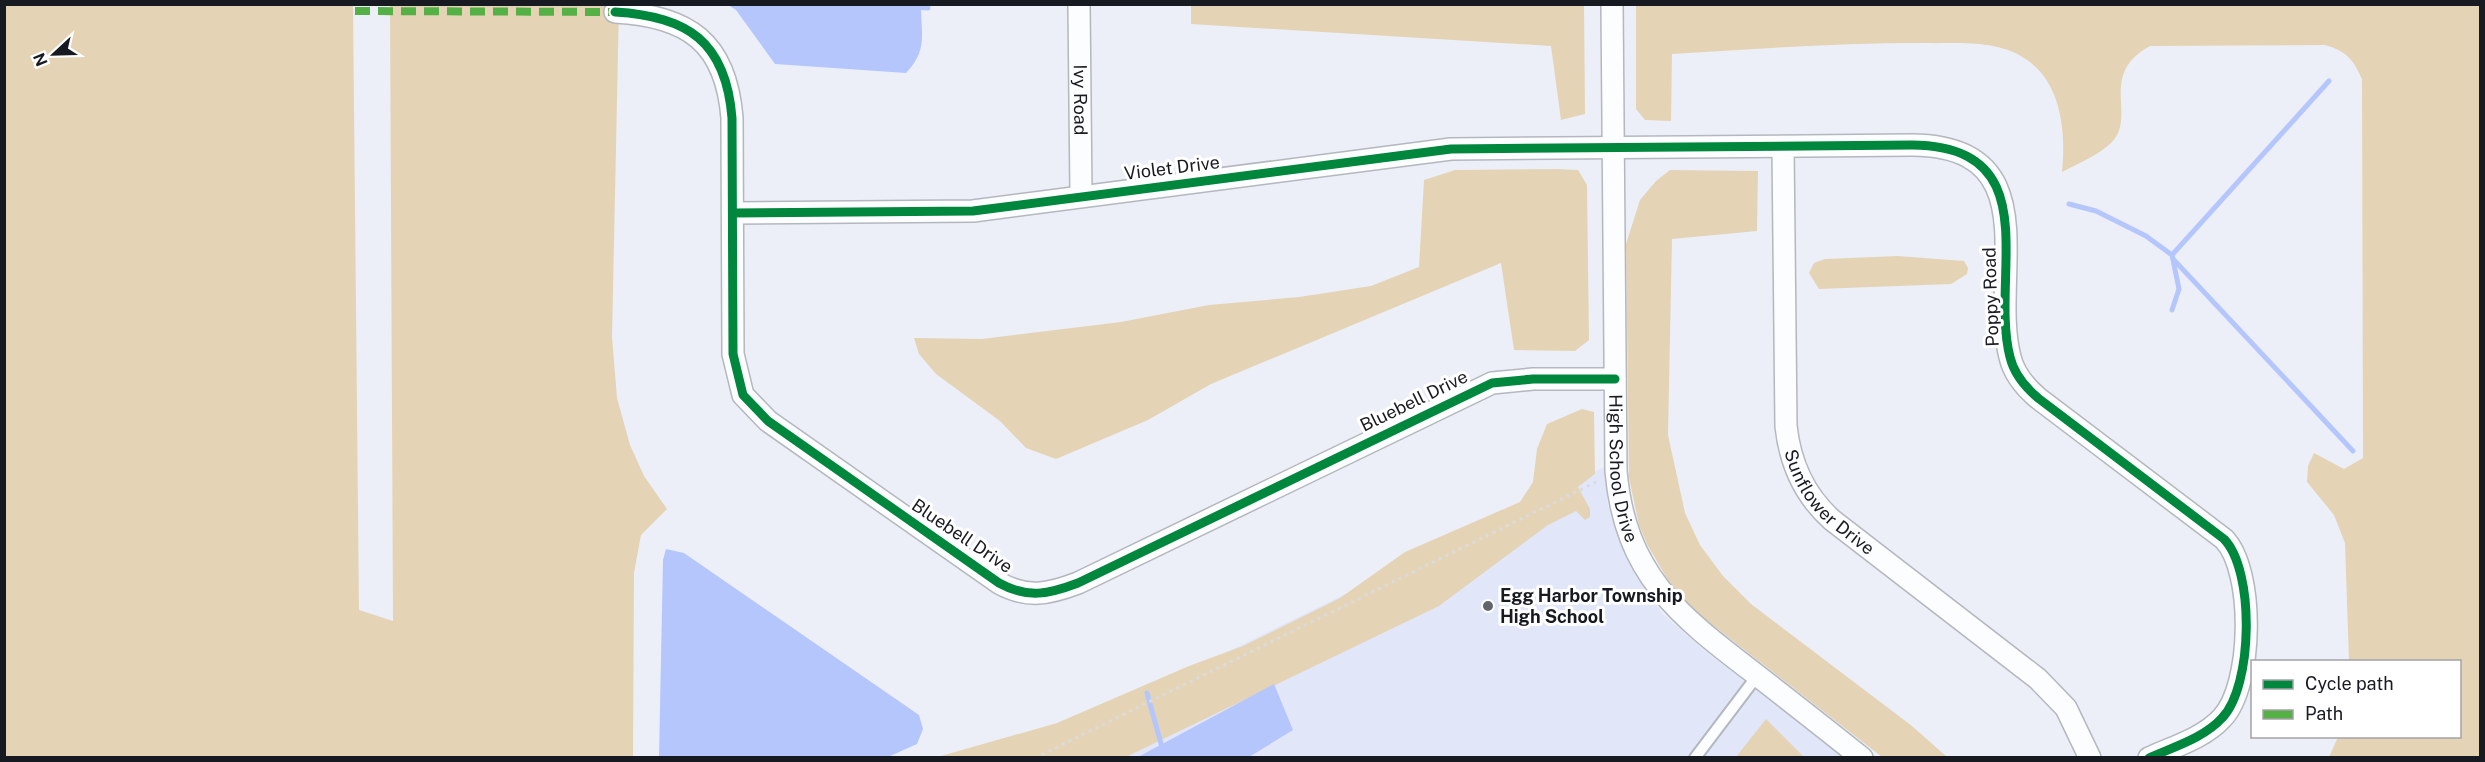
<svg xmlns="http://www.w3.org/2000/svg" width="2485" height="762" font-family="'Public Sans',sans-serif">
<style>
.built{fill:#e1e7f9}
.green{fill:#e4d4b5}
.water{fill:#b5c6fc}
.lines{fill:none;stroke-linecap:round;stroke-linejoin:round}
.stream{stroke:#b5c6fc;stroke-width:5}
.lane-casing{stroke:#b4b7be;stroke-width:14}
.street-casing{stroke:#b4b7be;stroke-width:24}
.path{stroke:#d9dbde;stroke-width:3;stroke-dasharray:3 4.5;stroke-linecap:butt}
.lane{stroke:#fcfdfe;stroke-width:10}
.street{stroke:#fcfdfe;stroke-width:21}
.quiet{stroke:#55b145;stroke-width:8;stroke-dasharray:15 8;stroke-linecap:butt}
.cycleway-casing{stroke:#fff;stroke-width:13}
.cycleway{stroke:#00873e;stroke-width:9}
.poi-dot{fill:#62656c;stroke:#fff;stroke-width:2}
.labels{text-anchor:middle;stroke-width:6;stroke-linejoin:round;paint-order:stroke}
.street-label{font-size:18px;fill:#181a21;stroke:#fff}
.poi-label{font-size:18px;font-weight:bold;fill:#181a21;stroke:#fff;text-anchor:start}
</style>
<rect width="100%" height="100%" fill="#eceff8"/>
<polygon class="built" points="1604,467 1608,504 1618,539 1634,572 1662,613 1700,647 1843,757 1011,758"/>
<g class="green">
<polygon points="4,5 353,5 359,610 393,621 390,5 619,5 612,337 617,398 630,445 644,476 667,509 641,535 634,573 633,757 5,757"/>
<polygon points="1191,5 1584,5 1585,114 1561,120 1551,46 1191,24"/>
<path d="M1636 5H2480V757H2329L2338 737 2460 736V662L2349 661 2345 543 2334 515 2307 482 2308 466 2314 453 2344 469 2363 458 2362 79C2353 59 2346 51 2325 45L2150 46C2097 75 2138 116 2111 143 2099 155 2077 164 2062 172 2066 133 2062 81 2024 58 1995 39 1955 44 1922 43 1838 43 1755 49 1672 54L1671 121 1645 120 1636 109Z"/>
<polygon points="1556,169 1578,170 1587,185 1589,340 1575,351 1514,350 1501,263 1211,384 1148,420 1056,459 1026,448 1000,421 936,374 919,354 914,338 982,339 1121,322 1209,305 1299,297 1371,286 1419,267 1424,180 1455,170"/>
<polygon points="1670,170 1758,171 1757,231 1672,239 1668,435 1685,513 1700,545 1723,576 1751,604 1912,726 1947,757 1882,757 1696,612 1668,580 1648,546 1639,525 1629,478 1626,244 1640,200 1656,181"/>
<polygon points="1898,256 1964,261 1968,268 1967,274 1951,284 1819,289 1809,273 1814,263 1825,259"/>
<polygon points="1582,409 1594,412 1595,474 1578,487 1590,509 1590,517 1585,520 1576,511 1548,525 1439,606 1126,757 934,758 1057,723 1189,666 1243,646 1340,598 1405,552 1520,502 1533,482 1537,449 1547,424"/>
<polygon points="1766,719 1804,757 1736,757"/>
</g>
<g class="water">
<path d="M728 5H921C921 35 928 50 906 73L775 64 736 10Z"/>
<polygon points="666,549 684,553 919,715 923,729 917,744 888,757 659,757 663,560"/>
<polygon points="1274,684 1293,730 1249,757 1138,757"/>
</g>
<g class="lines">
<g class="stream">
<polyline points="915,7 928,8"/>
<polyline points="2069,204 2096,211 2146,236 2172,255"/>
<polyline points="2174,260 2353,451"/>
<polyline points="2172,310 2179,289 2172,255 2329,81"/>
<polyline points="1147,693 1165,758"/>
</g>
<g class="lane-casing">
<polyline id="lane" points="1695,758 1757,676"/>
</g>
<g class="street-casing">
<g id="street">
<path id="s1" d="M1079 4 1081 196"/>
<path id="s2" d="M1612 4 1616 471C1625 574 1678 615 1754 673 1790 701 1826 729 1862 758"/>
<path d="M615 12C688 16 726 42 732 118L733 354 743 395 768 421 999 583C1028 599 1049 594 1078 583L1492 383 1533 379H1615"/>
<path id="s3" d="M1783 147 1786 426C1790 463 1804 495 1832 520L2038 679 2066 708 2090 758"/>
<path d="M734 213 973 211 1451 149 1912 145C2050 146 1989 276 2010 357 2014 374 2025 387 2038 398L2224 539C2255 571 2253 686 2222 718 2204 738 2173 747 2149 758"/>
</g>
</g>
<polyline class="path" points="1035,758 1598,481"/>
<use href="#lane" class="lane"/>
<use href="#street" class="street"/>
<polyline class="quiet" points="355,11 615,12"/>
<g class="cycleway-casing">
<g id="cycleway">
<path d="M615 12C688 16 726 42 732 118L733 354 743 395 768 421 999 583C1028 599 1049 594 1078 583L1492 383 1533 379H1615"/>
<path d="M734 213 973 211 1451 149 1912 145C2050 146 1989 276 2010 357 2014 374 2025 387 2038 398L2224 539C2255 571 2253 686 2222 718 2204 738 2173 747 2149 758"/>
</g>
</g>
<use href="#cycleway" class="cycleway"/>
</g>
<circle class="poi-dot" cx="1488" cy="606" r="6"/>
<g class="labels">
<g class="street-label">
<text dy="6" stroke="none"><textPath href="#s1" startOffset="96">Ivy Road</textPath></text>
<text transform="translate(1172 168) rotate(-7)" y="6">Violet Drive</text>
<text transform="translate(1991 297) rotate(-92)" y="6">Poppy Road</text>
<text transform="translate(1414 401) rotate(-26)" y="6">Bluebell Drive</text>
<text dy="6" stroke="none"><textPath href="#s2" startOffset="465">High School Drive</textPath></text>
<text dy="6" stroke="none"><textPath href="#s3" startOffset="370">Sunflower Drive</textPath></text>
<text transform="translate(962 536) rotate(34)" y="6">Bluebell Drive</text>
</g>
<g class="poi-label">
<text x="1500" y="602">Egg Harbor Township<tspan x="1500" dy="21">High School</tspan></text>
</g>
</g>
<rect width="2485" height="762" fill="none" stroke="#181a21" stroke-width="12"/>
<rect x="2251" y="660" width="210" height="78" fill="#ffffff" stroke="#a3a3a6" stroke-width="1.5"/>
<rect x="2263" y="680" width="30" height="9" fill="#00873e" stroke="#a3a3a6" stroke-width="1.5"/>
<text x="2305" y="690" font-size="18" fill="#181a21">Cycle path</text>
<rect x="2263" y="710" width="30" height="9" fill="#55b145" stroke="#a3a3a6" stroke-width="1.5"/>
<text x="2305" y="720" font-size="18" fill="#181a21">Path</text>
<g transform="translate(54 54) rotate(248)" stroke="#ffffff" stroke-width="4.5" paint-order="stroke">
<path d="M0-4.5L10 22L0 15L-10 22Z" fill="#181a21"/>
<text y="-9" font-size="16" font-weight="bold" text-anchor="middle" fill="#181a21">N</text>
</g>
</svg>
